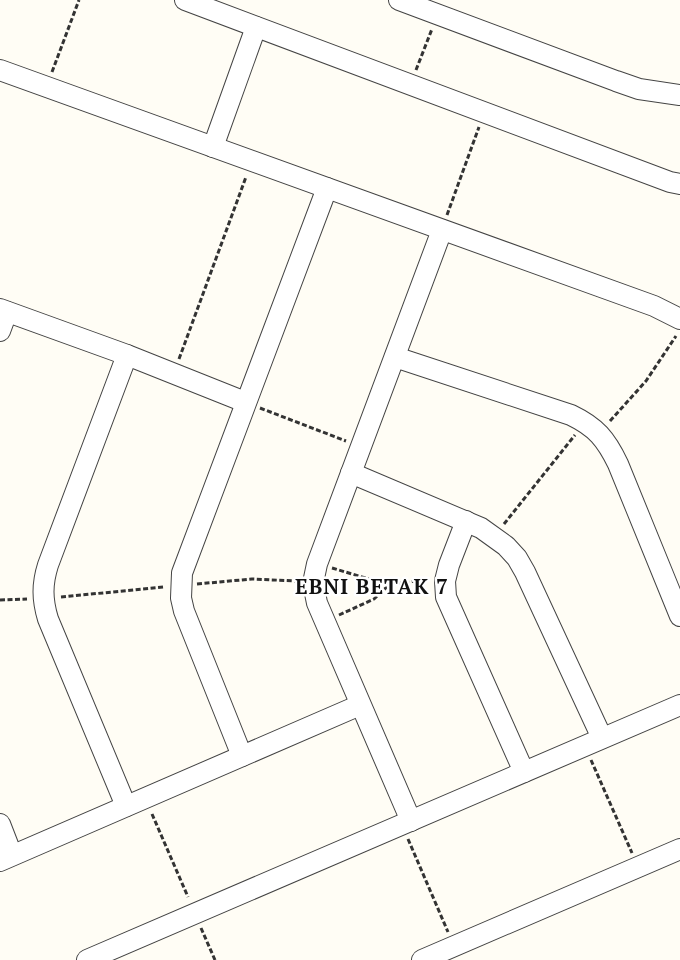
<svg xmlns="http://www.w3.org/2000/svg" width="680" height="960" font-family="'PT Serif',serif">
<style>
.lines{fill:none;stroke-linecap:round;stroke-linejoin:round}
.minor-casing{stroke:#444;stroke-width:22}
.path{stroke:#333;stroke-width:3;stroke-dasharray:5 2.5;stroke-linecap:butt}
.minor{stroke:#fff;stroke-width:20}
.labels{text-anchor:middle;stroke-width:5;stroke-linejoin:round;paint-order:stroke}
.district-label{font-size:21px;font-weight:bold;letter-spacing:1px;fill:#111;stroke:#fff}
</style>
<rect width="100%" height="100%" fill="#fffdf5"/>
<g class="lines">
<g class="minor-casing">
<g id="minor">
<polyline points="185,0 670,182 680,184"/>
<polyline points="399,0 616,81 639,89 680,95"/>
<polyline points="0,70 654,306 680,319"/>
<polyline points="213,147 256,27"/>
<polyline points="0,309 127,355 245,402"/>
<polyline points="0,331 7,312"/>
<path d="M395 357 571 415C596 427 606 439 618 464L680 616"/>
<polyline points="351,473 481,528 506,546 517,558 525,572 602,738"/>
<polyline points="466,521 449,565 445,581 446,597 524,772"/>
<polyline points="242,756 184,611 181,598 182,573 327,188"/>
<path d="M126 806 48 619C42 599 42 584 48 565L127 355"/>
<polyline points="411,821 317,603 313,583 317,564 442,230"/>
<polyline points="0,824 12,855"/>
<polyline points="0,861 360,705"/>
<polyline points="87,960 680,705"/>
<polyline points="422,960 680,849"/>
</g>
</g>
<g class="path">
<polyline points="416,70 432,29"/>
<polyline points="52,72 79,0"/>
<polyline points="447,215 479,127"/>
<polyline points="179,359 246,177"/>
<polyline points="260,408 346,441"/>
<polyline points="610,421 646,381 676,336"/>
<polyline points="504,524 575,435"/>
<polyline points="332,568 389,585 428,579"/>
<polyline points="197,584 252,579 296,581"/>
<polyline points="61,597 164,587"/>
<polyline points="0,600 27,599"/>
<polyline points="339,615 374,599 389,585"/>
<polyline points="591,760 632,853"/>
<polyline points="152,814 188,897"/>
<polyline points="408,839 448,932"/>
<polyline points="201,928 215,960"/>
</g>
<use href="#minor" class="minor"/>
</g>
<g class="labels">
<g class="district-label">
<text x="372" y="594">EBNI BETAK 7</text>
</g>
</g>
</svg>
